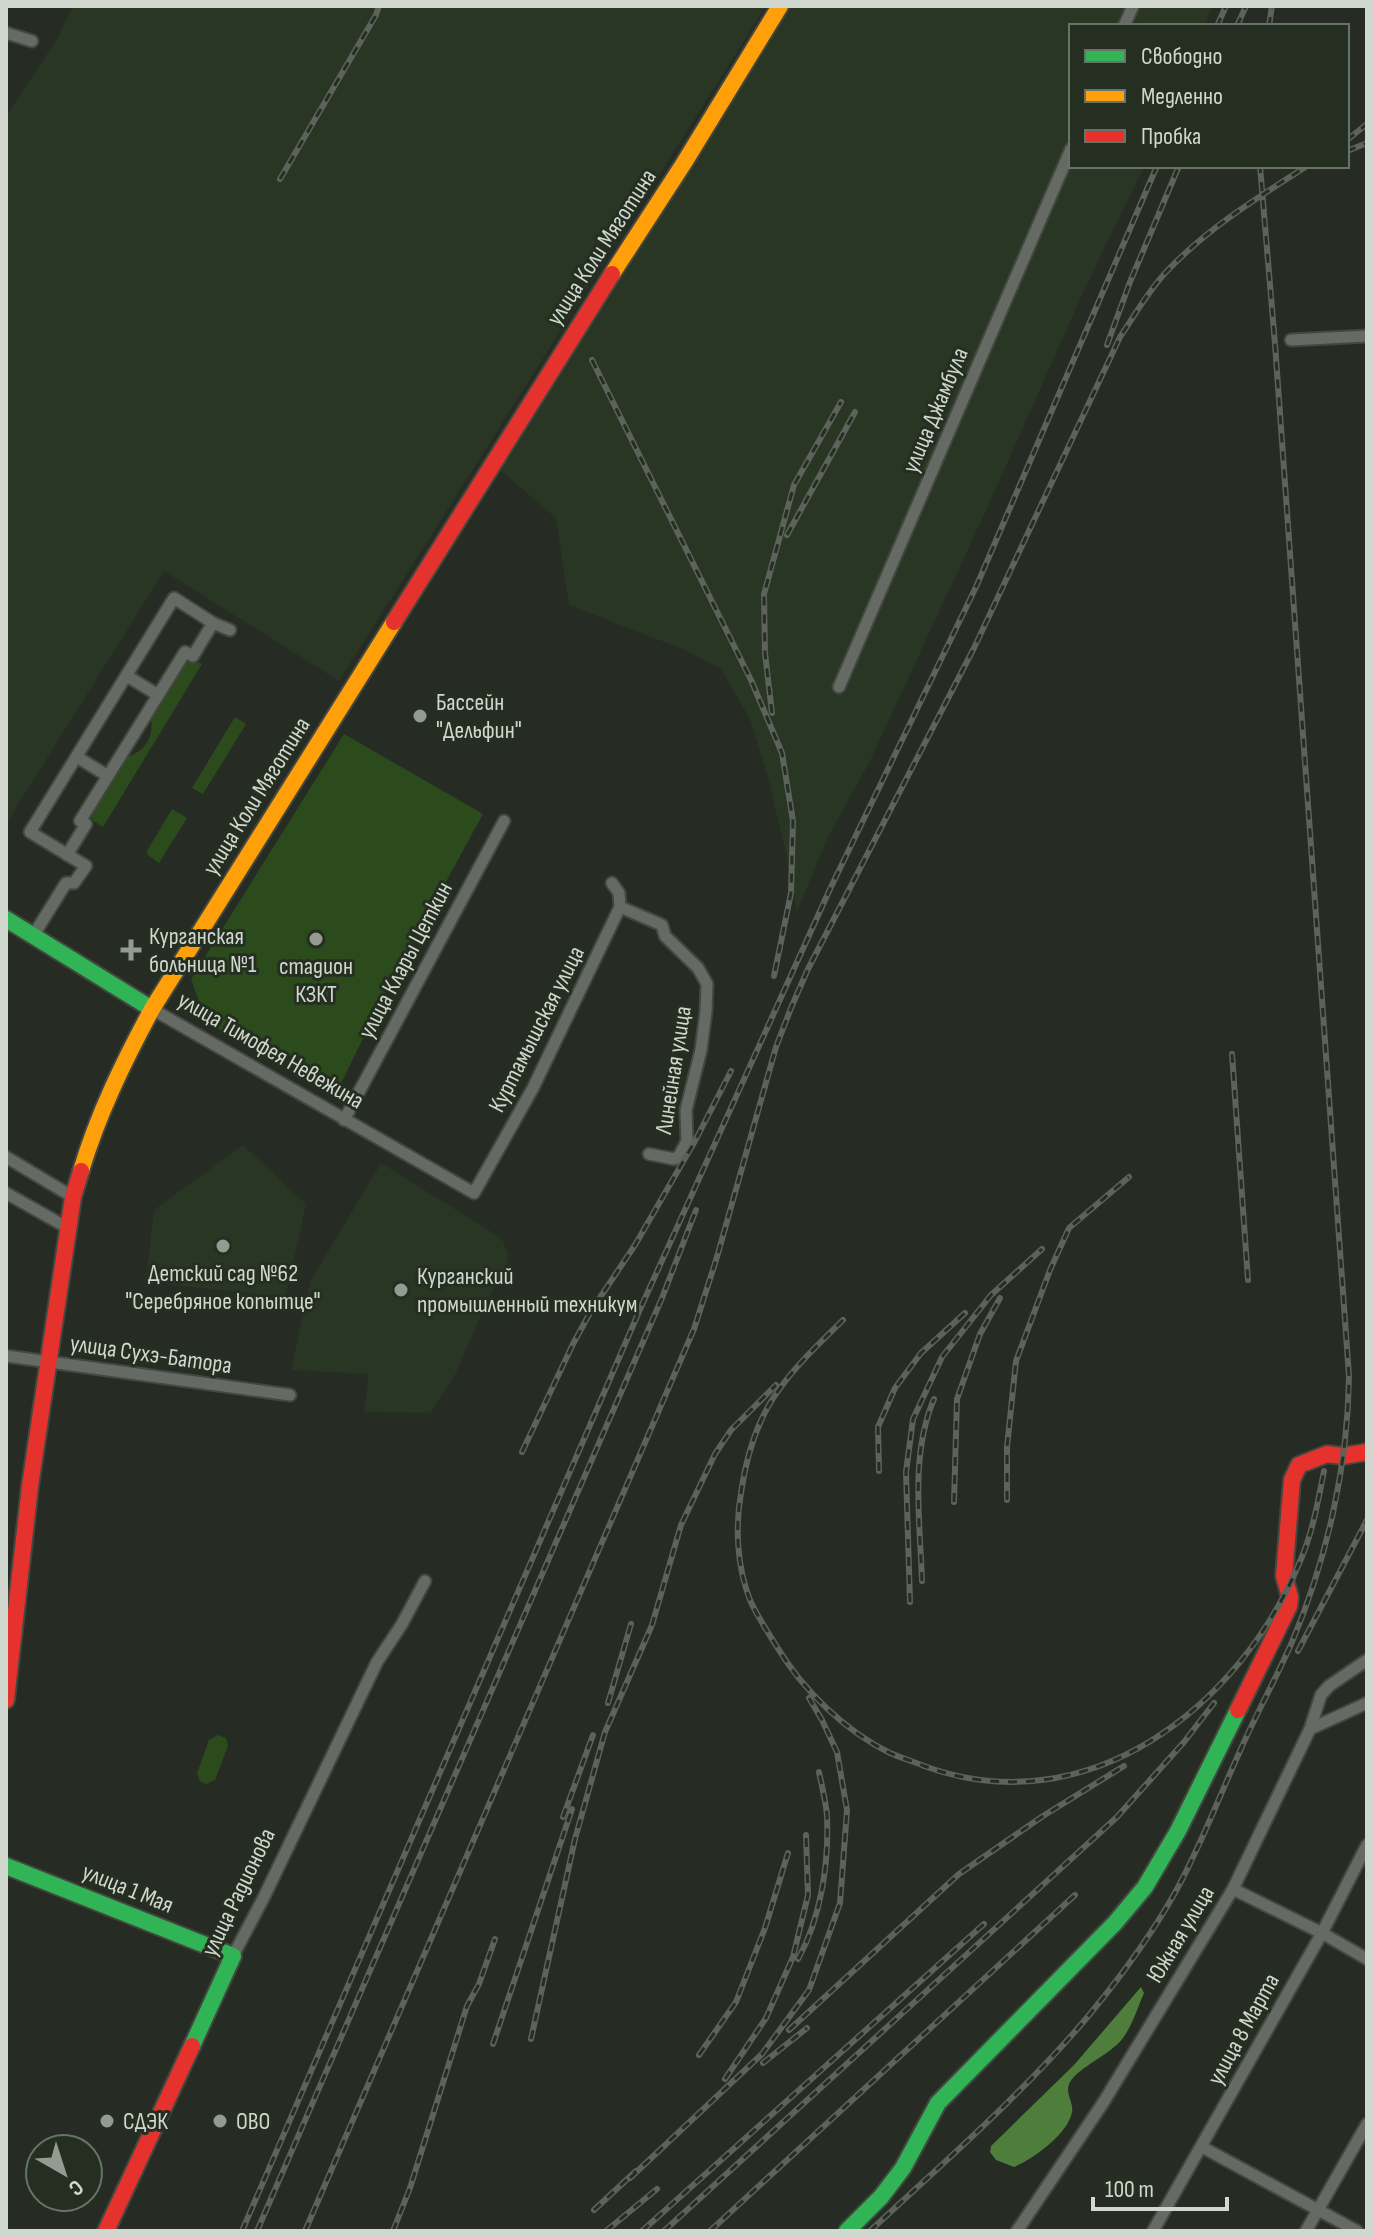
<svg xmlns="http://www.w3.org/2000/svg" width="1373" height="2237" font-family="'Sofia Sans Condensed',sans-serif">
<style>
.built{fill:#293624}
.green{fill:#2b4b1d}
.water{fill:#4f7e3c}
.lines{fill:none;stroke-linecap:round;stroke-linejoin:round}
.street-casing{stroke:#424740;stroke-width:15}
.fast-casing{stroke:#424740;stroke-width:20}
.slow-casing{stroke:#424740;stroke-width:20}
.jam-casing{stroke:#424740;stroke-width:20}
.street{stroke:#666a64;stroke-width:11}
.fast{stroke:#30b455;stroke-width:16}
.slow{stroke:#ff9f0a;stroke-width:16}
.jam{stroke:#e5322d;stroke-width:16}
.rail-casing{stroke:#5d625b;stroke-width:6}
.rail{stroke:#252f21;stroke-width:3;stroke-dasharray:9;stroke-linecap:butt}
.poi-dot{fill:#949b92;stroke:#252f21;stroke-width:3}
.labels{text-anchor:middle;stroke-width:6;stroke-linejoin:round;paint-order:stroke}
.street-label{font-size:24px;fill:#d0d7ce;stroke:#252f21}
.poi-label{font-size:24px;fill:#d0d7ce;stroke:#252f21;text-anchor:start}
</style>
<rect width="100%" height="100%" fill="#262c24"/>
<g class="built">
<polygon points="72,6 766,6 339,681 164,571 6,824 6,116 59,36"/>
<polygon points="785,6 1212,6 1204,26 1071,26 1071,166 1144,166 1083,293 988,506 870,761 828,837 797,911 787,857 767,774 750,719 721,669 685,650 569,605 556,518 500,470"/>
<polygon points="243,1145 306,1204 285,1297 146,1282 154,1210"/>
<polygon points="381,1163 493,1233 503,1241 508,1256 504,1270 487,1301 454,1377 430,1413 364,1412 369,1374 291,1370 311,1280"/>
</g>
<g class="green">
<path d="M188 660H193L202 664 103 827 94 821 91 817 93 812 127 757C146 751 154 737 151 717L183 663Z"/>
<polygon points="235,717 246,724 203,794 192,788"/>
<polygon points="344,734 483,814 384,995 335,1096 322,1089 323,1086 318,1085 323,1076 285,1053 282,1058 275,1054 273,1056 265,1052 263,1054 206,1022 191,979"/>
<polygon points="172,809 187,818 159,863 148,855 147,851"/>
<polygon points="218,1735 226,1738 228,1746 215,1780 206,1784 200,1781 197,1773 209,1740"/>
</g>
<path class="water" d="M1141 1987 1144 1993C1138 2007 1132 2026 1123 2038 1110 2055 1079 2067 1070 2082 1064 2093 1074 2102 1072 2112 1068 2134 1033 2159 1014 2167L996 2160 990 2152 991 2146 1074 2065Z"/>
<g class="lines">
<g class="street-casing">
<g id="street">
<polyline points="1124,26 1133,6"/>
<polyline points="6,33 32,41"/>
<polyline points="1291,340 1367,336"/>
<polyline points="127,676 158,695"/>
<polyline points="839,687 1071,149"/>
<polyline points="77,757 108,776"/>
<polyline points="67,855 86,824 80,821 185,652 193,656 213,623"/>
<polyline points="620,907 662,925 665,936 698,968 707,984 706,1011 701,1050 686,1110 687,1141 679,1156 674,1159 649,1154"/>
<polyline points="33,936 66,883 74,883 86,866 30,832 174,598 213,623 230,630"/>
<polyline points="152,1009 474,1193 533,1088 620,907 619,893 612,883"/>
<polyline points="344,1120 504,821"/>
<polyline points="6,1157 73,1197"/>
<polyline points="6,1193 68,1228"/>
<polyline points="6,1356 290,1395"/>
<polyline points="1310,1729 1367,1703"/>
<polyline points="1233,1889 1322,1933 1367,1959"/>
<polyline points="233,1956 264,1897 377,1662 402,1624 425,1581"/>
<polyline points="1202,2147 1357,2231"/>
<polyline points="1017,2231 1103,2103 1233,1889 1310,1729 1321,1695 1329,1686 1367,1660"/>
<polyline points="1153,2231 1322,1933 1367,1845"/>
<polyline points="1306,2231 1367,2124"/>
</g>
</g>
<g class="fast-casing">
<g id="fast">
<polyline points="6,919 152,1009"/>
<polyline points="6,1866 233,1956 192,2046"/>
<polyline points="847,2231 881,2197 903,2168 938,2103 1115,1923 1145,1887 1178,1831 1238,1710"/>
</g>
</g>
<g class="slow-casing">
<g id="slow">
<polyline points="612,274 684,163 780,6"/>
<path d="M81 1171C98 1114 124 1061 152 1009L394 622"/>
</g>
</g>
<g class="jam-casing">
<g id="jam">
<polyline points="394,622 612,274"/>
<polyline points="6,1700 30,1486 73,1197 81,1171"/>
<polyline points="1238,1710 1289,1606 1290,1597 1284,1576 1292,1480 1299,1465 1327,1454 1343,1456 1367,1452"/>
<polyline points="106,2231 192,2046"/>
</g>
</g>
<use href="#street" class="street"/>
<use href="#fast" class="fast"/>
<use href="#slow" class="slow"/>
<use href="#jam" class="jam"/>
<g class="rail-casing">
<g id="rail">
<polyline points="1217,26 1226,6"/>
<polyline points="1237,26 1246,6"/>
<polyline points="1269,26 1272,6"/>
<polyline points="1347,140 1367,124"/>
<polyline points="1347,151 1367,143"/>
<polyline points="280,179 376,15 379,6"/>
<polyline points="1107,345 1130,282 1179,166"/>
<polyline points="592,360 751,680 782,753 793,821 791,893 774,976"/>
<polyline points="787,535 855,412"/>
<polyline points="772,713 765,653 764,594 794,485 841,402"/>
<polyline points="1232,1054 1248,1280"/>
<path d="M843 1320C820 1343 796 1365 778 1391 757 1420 746 1458 741 1493 735 1527 737 1567 750 1600 757 1616 768 1632 777 1647 803 1690 845 1731 890 1753 901 1758 913 1761 924 1766 1088 1826 1241 1707 1301 1559 1313 1531 1318 1501 1324 1471"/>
<polyline points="522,1452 573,1344 591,1311 635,1245 695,1141 731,1071"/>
<polyline points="879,1471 878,1427 895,1388 921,1353 965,1313"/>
<polyline points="1007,1500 1007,1447 1016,1361 1050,1270 1069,1228 1129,1177"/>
<polyline points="954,1502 957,1399 980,1334 1000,1298"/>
<path d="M922 1581C920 1521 910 1455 934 1399"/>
<polyline points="910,1602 906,1472 913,1419 942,1357 991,1295 1042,1249"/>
<polyline points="1298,1651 1367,1520"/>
<polyline points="608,1703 631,1624"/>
<polyline points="563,1817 593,1735"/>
<path d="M798 1959C821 1918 829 1863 827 1816 826 1802 822 1787 819 1772"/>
<polyline points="789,2030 959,1874 1043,1816 1124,1766"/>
<polyline points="531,2039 575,1839 605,1732 652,1625 681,1525 715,1454 731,1430 776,1385"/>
<polyline points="493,2044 572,1809"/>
<polyline points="699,2055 736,2002 765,1928 788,1853"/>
<polyline points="763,2063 807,2028"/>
<polyline points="725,2079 766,2018 793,1957 808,1895 806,1835"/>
<polyline points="630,2178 762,2054 809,1990 840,1903 847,1810 837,1752 822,1720 809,1698"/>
<polyline points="594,2210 636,2171"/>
<polyline points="242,2231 641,1307 830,889 976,587 1157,166"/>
<polyline points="257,2231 662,1298 696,1210"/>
<path d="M305 2231 694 1329 717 1257 776 1047 791 1008 808 969 974 648 1120 337C1135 315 1148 291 1167 271 1208 228 1257 198 1307 166"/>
<polyline points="393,2231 410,2188 467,2006 479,1984 495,1939"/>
<polyline points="606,2231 657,2189"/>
<polyline points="642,2231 984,1924"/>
<polyline points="664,2231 1117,1817 1184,1742 1214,1703"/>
<polyline points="710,2231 1075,1895"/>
<path d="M870 2231C945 2161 1024 2093 1090 2014 1122 1975 1153 1933 1177 1889 1201 1845 1219 1797 1240 1751 1256 1714 1276 1679 1292 1642 1327 1559 1348 1466 1349 1376L1275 344 1260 166"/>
</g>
</g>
<use href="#rail" class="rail"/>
</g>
<g class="poi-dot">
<circle cx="420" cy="716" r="8"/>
<circle cx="316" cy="939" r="8"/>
<path d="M127 938h8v8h8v8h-8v8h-8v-8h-8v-8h8z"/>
<circle cx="223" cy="1246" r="8"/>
<circle cx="401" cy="1290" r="8"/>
<circle cx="107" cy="2121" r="8"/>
<circle cx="220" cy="2121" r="8"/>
</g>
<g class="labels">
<g class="street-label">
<text transform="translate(601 247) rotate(-57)" y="8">улица Коли Мяготина</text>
<text transform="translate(935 410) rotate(-67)" y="8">улица Джамбула</text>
<text transform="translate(256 796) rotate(-58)" y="8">улица Коли Мяготина</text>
<text transform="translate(405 960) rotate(-62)" y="8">улица Клары Цеткин</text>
<text transform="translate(536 1029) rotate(-63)" y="8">Куртамышская улица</text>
<text transform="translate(271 1050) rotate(30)" y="8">улица Тимофея Невежина</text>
<text transform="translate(673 1070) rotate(-81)" y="8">Линейная улица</text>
<text transform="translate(151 1354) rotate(8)" y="8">улица Сухэ-Батора</text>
<text transform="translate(128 1888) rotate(22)" y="8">улица 1 Мая</text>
<text transform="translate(238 1892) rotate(-64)" y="8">улица Радионова</text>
<text transform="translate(1180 1934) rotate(-59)" y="8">Южная улица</text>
<text transform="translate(1243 2029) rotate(-61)" y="8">улица 8 Марта</text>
</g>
<g class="poi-label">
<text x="436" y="710">Бассейн<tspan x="436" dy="28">"Дельфин"</tspan></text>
<text x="149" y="944">Курганская<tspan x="149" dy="28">больница №1</tspan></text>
<text x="316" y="974" text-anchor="middle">стадион<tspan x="316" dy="28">КЗКТ</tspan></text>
<text x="223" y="1281" text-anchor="middle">Детский сад №62<tspan x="223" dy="28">"Серебряное копытце"</tspan></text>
<text x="417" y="1284">Курганский<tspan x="417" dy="28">промышленный техникум</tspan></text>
<text x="123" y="2129">СДЭК</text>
<text x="236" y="2129">OBO</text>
</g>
</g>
<rect width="1373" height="2237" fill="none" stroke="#d0d7ce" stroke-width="16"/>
<rect x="1069" y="24" width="280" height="144" fill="#252f21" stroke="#697266" stroke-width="2"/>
<rect x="1085" y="50" width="40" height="12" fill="#30b455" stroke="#697266" stroke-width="2"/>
<text x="1141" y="64" font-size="24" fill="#d0d7ce">Свободно</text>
<rect x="1085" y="90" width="40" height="12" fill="#ff9f0a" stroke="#697266" stroke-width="2"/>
<text x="1141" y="104" font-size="24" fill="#d0d7ce">Медленно</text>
<rect x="1085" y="130" width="40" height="12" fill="#e5322d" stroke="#697266" stroke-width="2"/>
<text x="1141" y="144" font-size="24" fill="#d0d7ce">Пробка</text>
<g transform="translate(64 2173) rotate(141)"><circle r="38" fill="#252f21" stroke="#697266" stroke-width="2"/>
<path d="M0-6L14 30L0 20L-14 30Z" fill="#949b92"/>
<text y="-12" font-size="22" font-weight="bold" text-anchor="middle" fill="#d0d7ce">С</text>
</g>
<path d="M1093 2197v12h134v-12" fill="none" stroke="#d0d7ce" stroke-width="4"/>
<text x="1105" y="2197" font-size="24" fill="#d0d7ce" stroke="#252f21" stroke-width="6" paint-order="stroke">100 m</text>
</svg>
